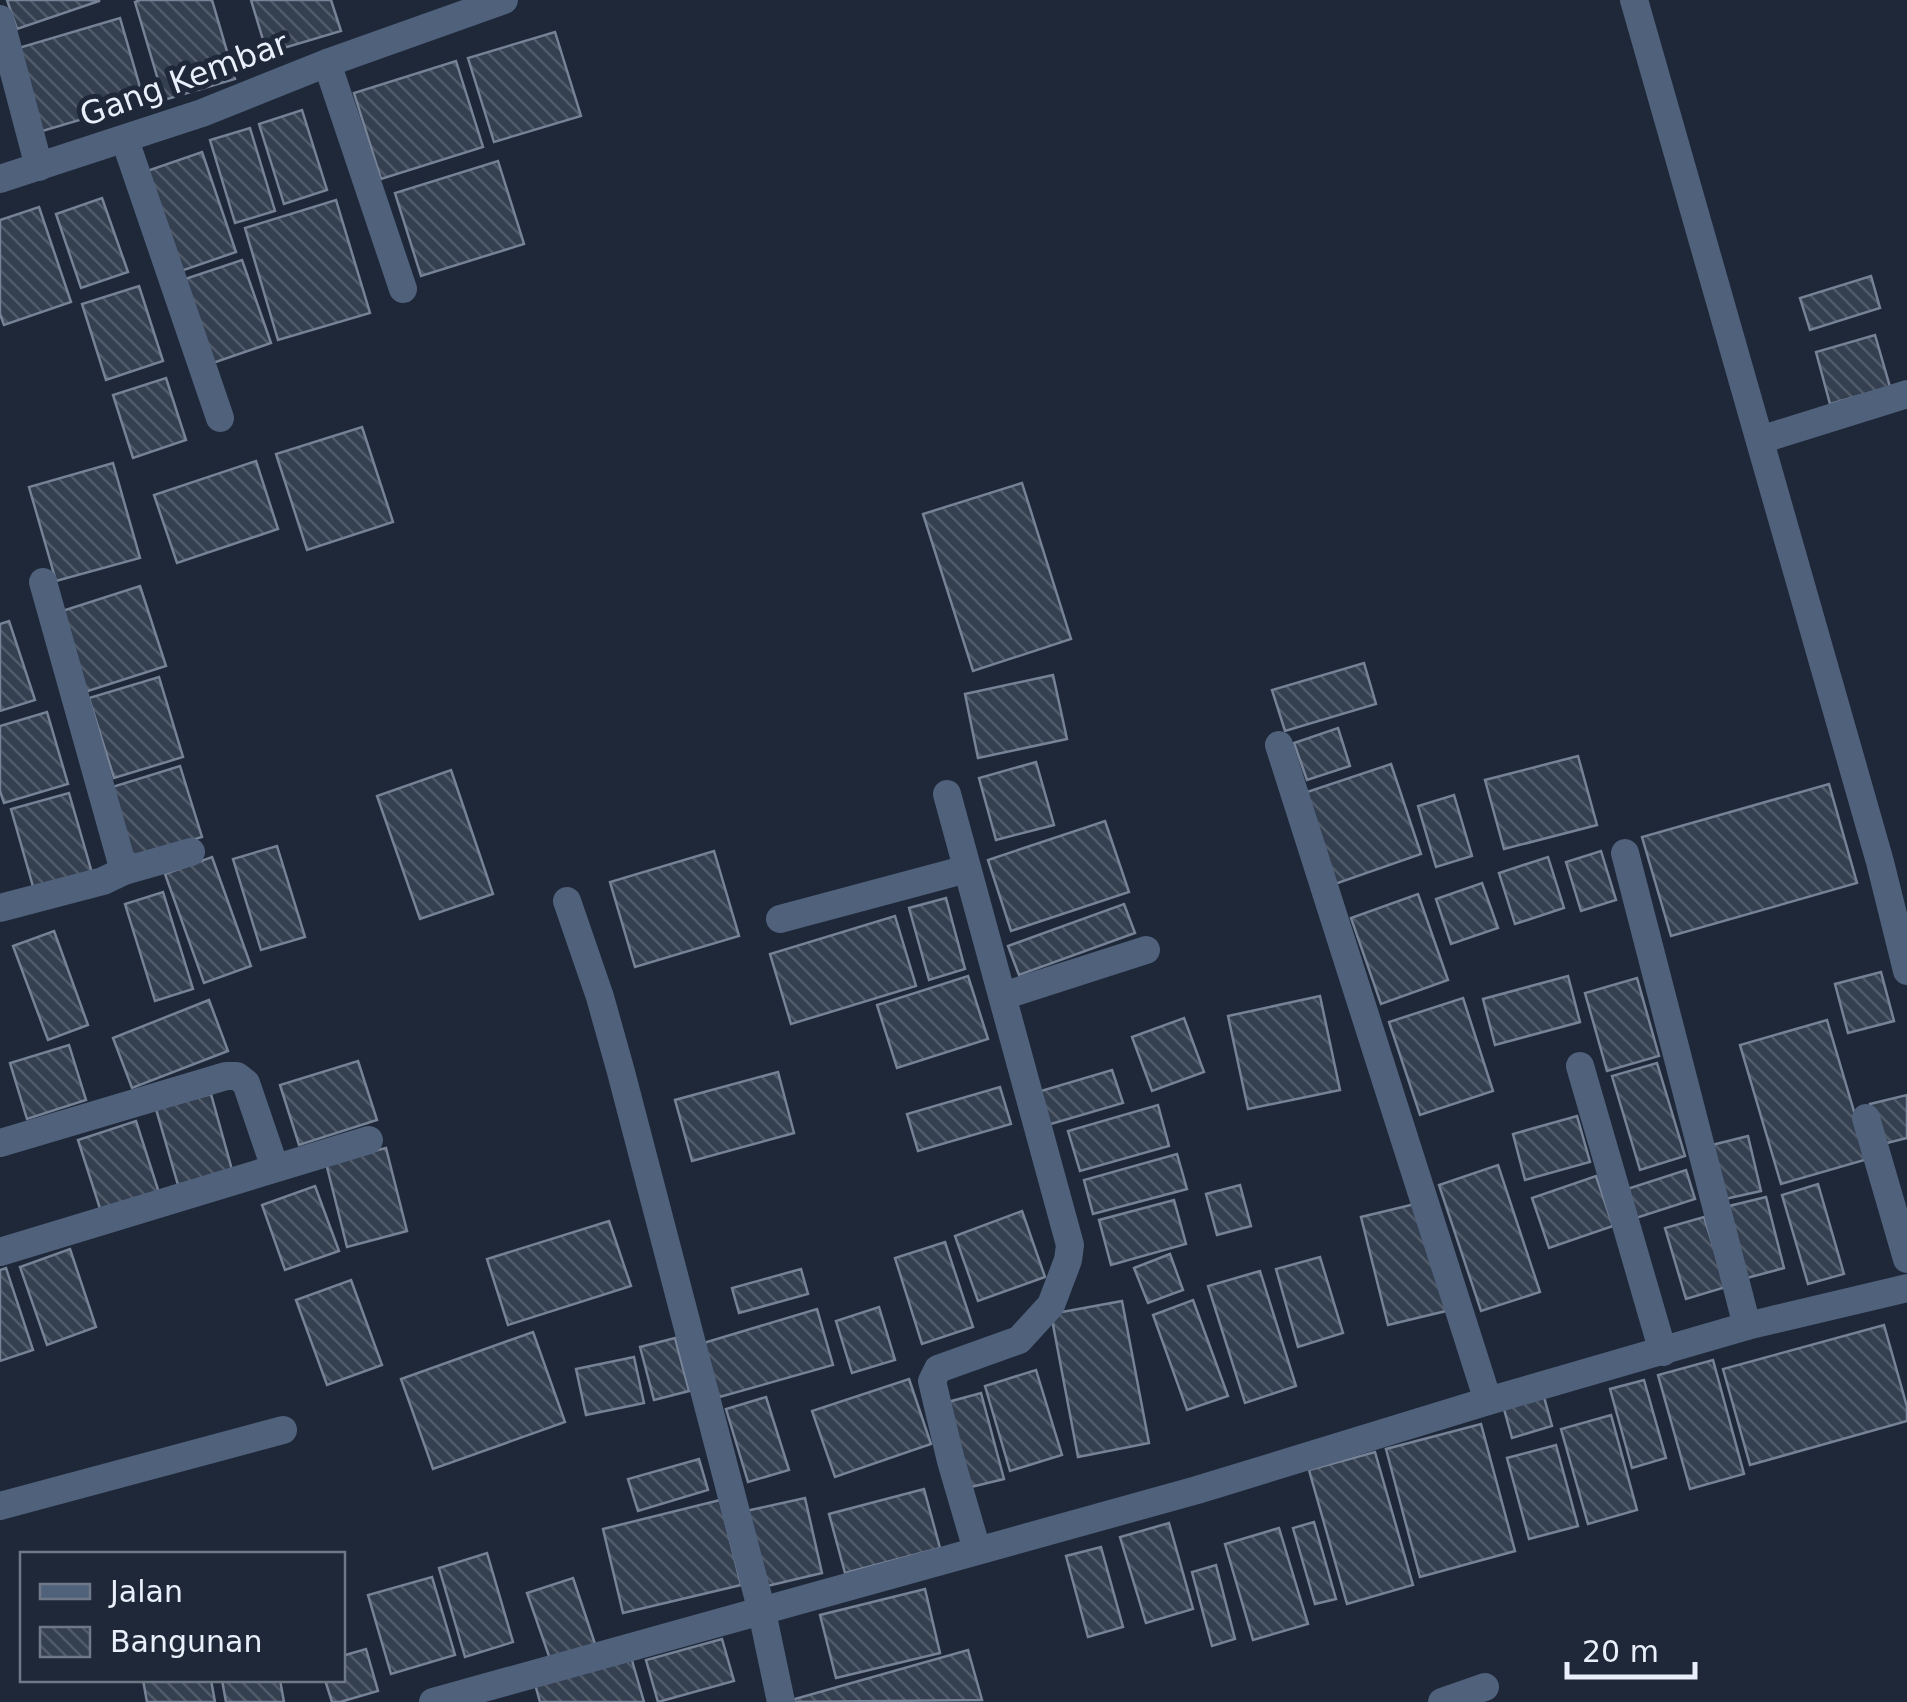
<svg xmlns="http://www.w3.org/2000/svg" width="1907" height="1702" font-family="'DejaVu Sans',sans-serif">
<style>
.building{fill:url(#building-back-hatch);stroke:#768296;stroke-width:2.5}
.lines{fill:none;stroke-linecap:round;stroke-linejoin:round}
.minor{stroke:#50617c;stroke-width:28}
.labels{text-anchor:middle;stroke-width:10;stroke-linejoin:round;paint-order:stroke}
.street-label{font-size:32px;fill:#e9f0fb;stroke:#1e2838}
</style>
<defs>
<pattern id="building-back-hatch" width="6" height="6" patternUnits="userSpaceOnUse" patternTransform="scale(2.5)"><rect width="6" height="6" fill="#343f50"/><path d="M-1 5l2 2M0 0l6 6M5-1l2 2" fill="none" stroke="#515b6a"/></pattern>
</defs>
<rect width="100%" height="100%" fill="#1e2838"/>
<g class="building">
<polygon points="7,0 99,0 99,1 17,29"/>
<polygon points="140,0 212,0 235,79 164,100 135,2"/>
<polygon points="251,0 331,0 341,31 267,53"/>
<polygon points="120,18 144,101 39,132 15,49"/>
<polygon points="555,32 581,116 494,142 468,58"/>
<polygon points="456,61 483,147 381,179 354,93"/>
<polygon points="302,110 327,190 284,204 259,124"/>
<polygon points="250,128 275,211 235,223 210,140"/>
<polygon points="202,152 236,252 181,271 147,171"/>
<polygon points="498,161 524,244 421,276 395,193"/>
<polygon points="102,198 128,272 81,288 56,214"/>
<polygon points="336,200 370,313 278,340 245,228"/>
<polygon points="39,207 71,302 4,325 0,314 0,220"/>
<polygon points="242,260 271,343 213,363 185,279"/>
<polygon points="1871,276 1880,308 1810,330 1800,298"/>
<polygon points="139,286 163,361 106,380 82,304"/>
<polygon points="1875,335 1890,387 1830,404 1816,352"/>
<polygon points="166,378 186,440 133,458 113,395"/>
<polygon points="362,427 393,522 307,550 276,454"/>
<polygon points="256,461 278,529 177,563 154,495"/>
<polygon points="113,463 140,558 56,581 29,487"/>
<polygon points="1022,483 1071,639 973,671 923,514"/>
<polygon points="140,586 166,666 85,692 59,612"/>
<polygon points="9,621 35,700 0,711 0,624"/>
<polygon points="1364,663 1376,704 1285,731 1272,690"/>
<polygon points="1053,675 1067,739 978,758 965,694"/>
<polygon points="159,677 183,757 114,778 89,698"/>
<polygon points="47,712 68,784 4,803 0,791 0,726"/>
<polygon points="1338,728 1350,766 1307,780 1294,743"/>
<polygon points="1578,756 1597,825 1504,849 1485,780"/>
<polygon points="1036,762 1054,825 996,840 979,778"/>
<polygon points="1391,764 1421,854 1335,884 1304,793"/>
<polygon points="180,766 202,837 131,859 109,788"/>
<polygon points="451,770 493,894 420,919 377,796"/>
<polygon points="1829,784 1857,883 1671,936 1642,837"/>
<polygon points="69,793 92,873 34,890 11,809"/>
<polygon points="1454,795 1472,856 1436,867 1418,806"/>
<polygon points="1105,821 1129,892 1011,931 988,860"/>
<polygon points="277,846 305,937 261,950 233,859"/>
<polygon points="714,851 739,936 635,967 610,882"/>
<polygon points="1601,851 1616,900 1581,911 1566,862"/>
<polygon points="212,857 251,966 204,983 165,874"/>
<polygon points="1548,857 1564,908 1515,924 1499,873"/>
<polygon points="1482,883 1498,928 1451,944 1436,899"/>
<polygon points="163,892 193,989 155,1001 125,904"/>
<polygon points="1418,894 1448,980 1381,1004 1351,918"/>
<polygon points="946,898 965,969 929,980 909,908"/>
<polygon points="1124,904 1135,933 1019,975 1008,946"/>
<polygon points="895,916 916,986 791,1024 770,954"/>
<polygon points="54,931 88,1025 48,1040 13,946"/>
<polygon points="1881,972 1894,1021 1848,1033 1835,984"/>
<polygon points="968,976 988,1039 897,1068 877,1005"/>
<polygon points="1568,976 1580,1022 1495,1045 1483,999"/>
<polygon points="1637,978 1659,1056 1607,1071 1585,993"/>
<polygon points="1320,996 1340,1090 1248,1109 1228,1016"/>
<polygon points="1463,998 1493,1091 1420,1115 1389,1022"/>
<polygon points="209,1000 228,1051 132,1088 113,1038"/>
<polygon points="1184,1018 1204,1072 1152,1091 1132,1037"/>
<polygon points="1827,1020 1868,1159 1781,1184 1740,1045"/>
<polygon points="69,1045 86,1100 27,1119 10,1063"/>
<polygon points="358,1061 377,1120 299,1145 280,1085"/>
<polygon points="1657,1063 1685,1156 1640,1170 1612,1076"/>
<polygon points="1112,1070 1123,1103 1044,1126 1034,1093"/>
<polygon points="778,1072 794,1133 692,1161 675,1100"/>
<polygon points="1000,1087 1011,1124 918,1151 907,1114"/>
<polygon points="211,1094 232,1170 178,1185 156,1109"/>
<polygon points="1907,1095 1907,1138 1879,1145 1870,1104"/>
<polygon points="1158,1105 1169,1146 1080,1171 1068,1131"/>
<polygon points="1577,1116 1590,1162 1525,1180 1513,1134"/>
<polygon points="136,1121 161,1199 103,1218 78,1140"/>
<polygon points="1748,1136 1761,1191 1725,1199 1712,1145"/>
<polygon points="386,1148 407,1231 347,1247 326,1163"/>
<polygon points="1177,1154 1187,1189 1093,1214 1084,1180"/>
<polygon points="1498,1165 1540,1292 1481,1311 1439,1185"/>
<polygon points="1686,1170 1695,1199 1633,1219 1624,1190"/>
<polygon points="1596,1176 1613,1226 1549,1248 1532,1198"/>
<polygon points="1818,1184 1844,1274 1808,1284 1782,1195"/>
<polygon points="1240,1185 1251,1226 1217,1235 1206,1194"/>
<polygon points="315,1186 339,1251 285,1270 262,1205"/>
<polygon points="1766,1197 1784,1268 1747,1278 1729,1206"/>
<polygon points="1174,1200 1186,1244 1111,1265 1099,1220"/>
<polygon points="1419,1203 1446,1311 1388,1325 1361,1217"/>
<polygon points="1022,1211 1045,1277 978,1301 955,1236"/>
<polygon points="1704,1217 1726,1287 1686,1299 1665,1228"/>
<polygon points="609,1221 631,1286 508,1325 487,1259"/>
<polygon points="945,1242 973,1327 922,1344 895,1258"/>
<polygon points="70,1249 96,1327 47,1345 20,1267"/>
<polygon points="1170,1254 1183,1290 1148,1303 1134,1268"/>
<polygon points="1320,1257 1343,1333 1298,1347 1276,1269"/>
<polygon points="6,1268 33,1350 0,1361 0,1270"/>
<polygon points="801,1269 808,1294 739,1313 732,1288"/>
<polygon points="1260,1271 1296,1386 1245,1403 1208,1286"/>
<polygon points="351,1280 382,1365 327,1385 296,1300"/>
<polygon points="1193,1300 1228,1396 1187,1410 1153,1315"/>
<polygon points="1122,1301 1149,1443 1078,1457 1051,1314"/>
<polygon points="879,1307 895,1360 852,1373 836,1321"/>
<polygon points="817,1309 833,1365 716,1398 700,1344"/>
<polygon points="1884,1325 1907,1407 1907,1421 1750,1465 1723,1369"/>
<polygon points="533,1332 565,1422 433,1469 401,1379"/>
<polygon points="675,1338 689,1391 654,1400 640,1347"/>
<polygon points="634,1357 644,1403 586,1415 576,1369"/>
<polygon points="1713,1360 1744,1474 1690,1489 1658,1375"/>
<polygon points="1036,1370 1062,1455 1010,1471 985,1386"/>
<polygon points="909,1379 931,1444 835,1477 812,1411"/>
<polygon points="1644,1380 1666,1458 1632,1468 1610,1389"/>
<polygon points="981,1393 1004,1479 971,1487 948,1402"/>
<polygon points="766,1397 789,1470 748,1482 726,1409"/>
<polygon points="1544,1397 1552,1426 1512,1438 1504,1409"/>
<polygon points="1611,1415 1637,1510 1588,1524 1561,1429"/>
<polygon points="1481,1424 1515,1551 1420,1577 1386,1449"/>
<polygon points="1556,1445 1578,1526 1529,1539 1507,1458"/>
<polygon points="1375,1452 1413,1585 1347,1604 1309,1470"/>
<polygon points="699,1459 708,1490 638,1511 628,1479"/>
<polygon points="924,1489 940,1548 845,1573 829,1514"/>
<polygon points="805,1498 822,1573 763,1587 746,1511"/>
<polygon points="720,1500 741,1585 623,1613 603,1529"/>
<polygon points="1314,1522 1336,1599 1315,1604 1293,1528"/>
<polygon points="1169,1523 1193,1609 1146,1623 1120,1537"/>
<polygon points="1279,1528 1308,1624 1253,1640 1225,1544"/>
<polygon points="1101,1547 1123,1627 1088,1637 1066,1556"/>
<polygon points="487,1553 513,1642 465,1657 439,1568"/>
<polygon points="1216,1565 1235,1639 1212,1646 1192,1572"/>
<polygon points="432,1577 455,1655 391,1674 368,1595"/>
<polygon points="573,1578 595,1644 550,1659 527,1593"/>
<polygon points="925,1589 940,1653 836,1678 820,1615"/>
<polygon points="722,1639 734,1681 658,1702 646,1660"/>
<polygon points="366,1649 378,1691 340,1702 332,1702 325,1680 342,1680 342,1656"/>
<polygon points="968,1650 982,1700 788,1702 788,1701"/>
<polygon points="631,1657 644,1702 540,1702 535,1684"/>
<polygon points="143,1680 211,1680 215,1702 147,1702"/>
<polygon points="222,1680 280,1680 284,1702 226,1702"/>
</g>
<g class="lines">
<g class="minor">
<polyline points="1634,0 1880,862 1907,971"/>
<polyline points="0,19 39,167"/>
<polyline points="327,63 403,289"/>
<polyline points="125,140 220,418"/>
<polyline points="0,179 202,113 327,63 504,0"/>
<polyline points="1760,440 1907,394"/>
<polyline points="43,582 124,871"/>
<polyline points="1279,745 1488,1401"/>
<polyline points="947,794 1070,1245 1068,1260 1051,1305 1019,1340 938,1369 932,1381 951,1461 977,1550"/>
<polyline points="1625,853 1747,1326"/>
<polyline points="567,901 600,997 621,1072 762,1612 781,1702"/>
<polyline points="0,908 103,881 124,871 191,852"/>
<polyline points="780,919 967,869"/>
<polyline points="1003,996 1146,950"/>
<polyline points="1580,1066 1663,1352"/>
<polyline points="1866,1118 1907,1259"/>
<polyline points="0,1143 226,1076 237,1076 246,1083 275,1168"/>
<polyline points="0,1252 369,1140"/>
<polyline points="0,1506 283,1430"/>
<polyline points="433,1702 1197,1490 1488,1401 1747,1326 1907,1288"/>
<polyline points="1442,1702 1485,1687"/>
</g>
</g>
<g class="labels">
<g class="street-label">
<text transform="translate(184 79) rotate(-20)" y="11">Gang Kembar</text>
</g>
</g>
<rect x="20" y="1552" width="325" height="130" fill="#1e2838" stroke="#6f7886" stroke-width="2.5"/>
<rect x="40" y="1584" width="50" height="15" fill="#50617c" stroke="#6f7886" stroke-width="2.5"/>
<text x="110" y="1602" font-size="30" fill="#e9f0fb">Jalan</text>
<rect x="40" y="1627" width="50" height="30" fill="url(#building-back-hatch)" stroke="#6f7886" stroke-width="2.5"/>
<text x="110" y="1652" font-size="30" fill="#e9f0fb">Bangunan</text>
<path d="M1567 1662v15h128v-15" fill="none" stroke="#e9f0fb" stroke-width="5"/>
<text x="1582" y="1662" font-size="30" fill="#e9f0fb" stroke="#1e2838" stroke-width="8" paint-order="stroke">20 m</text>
</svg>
